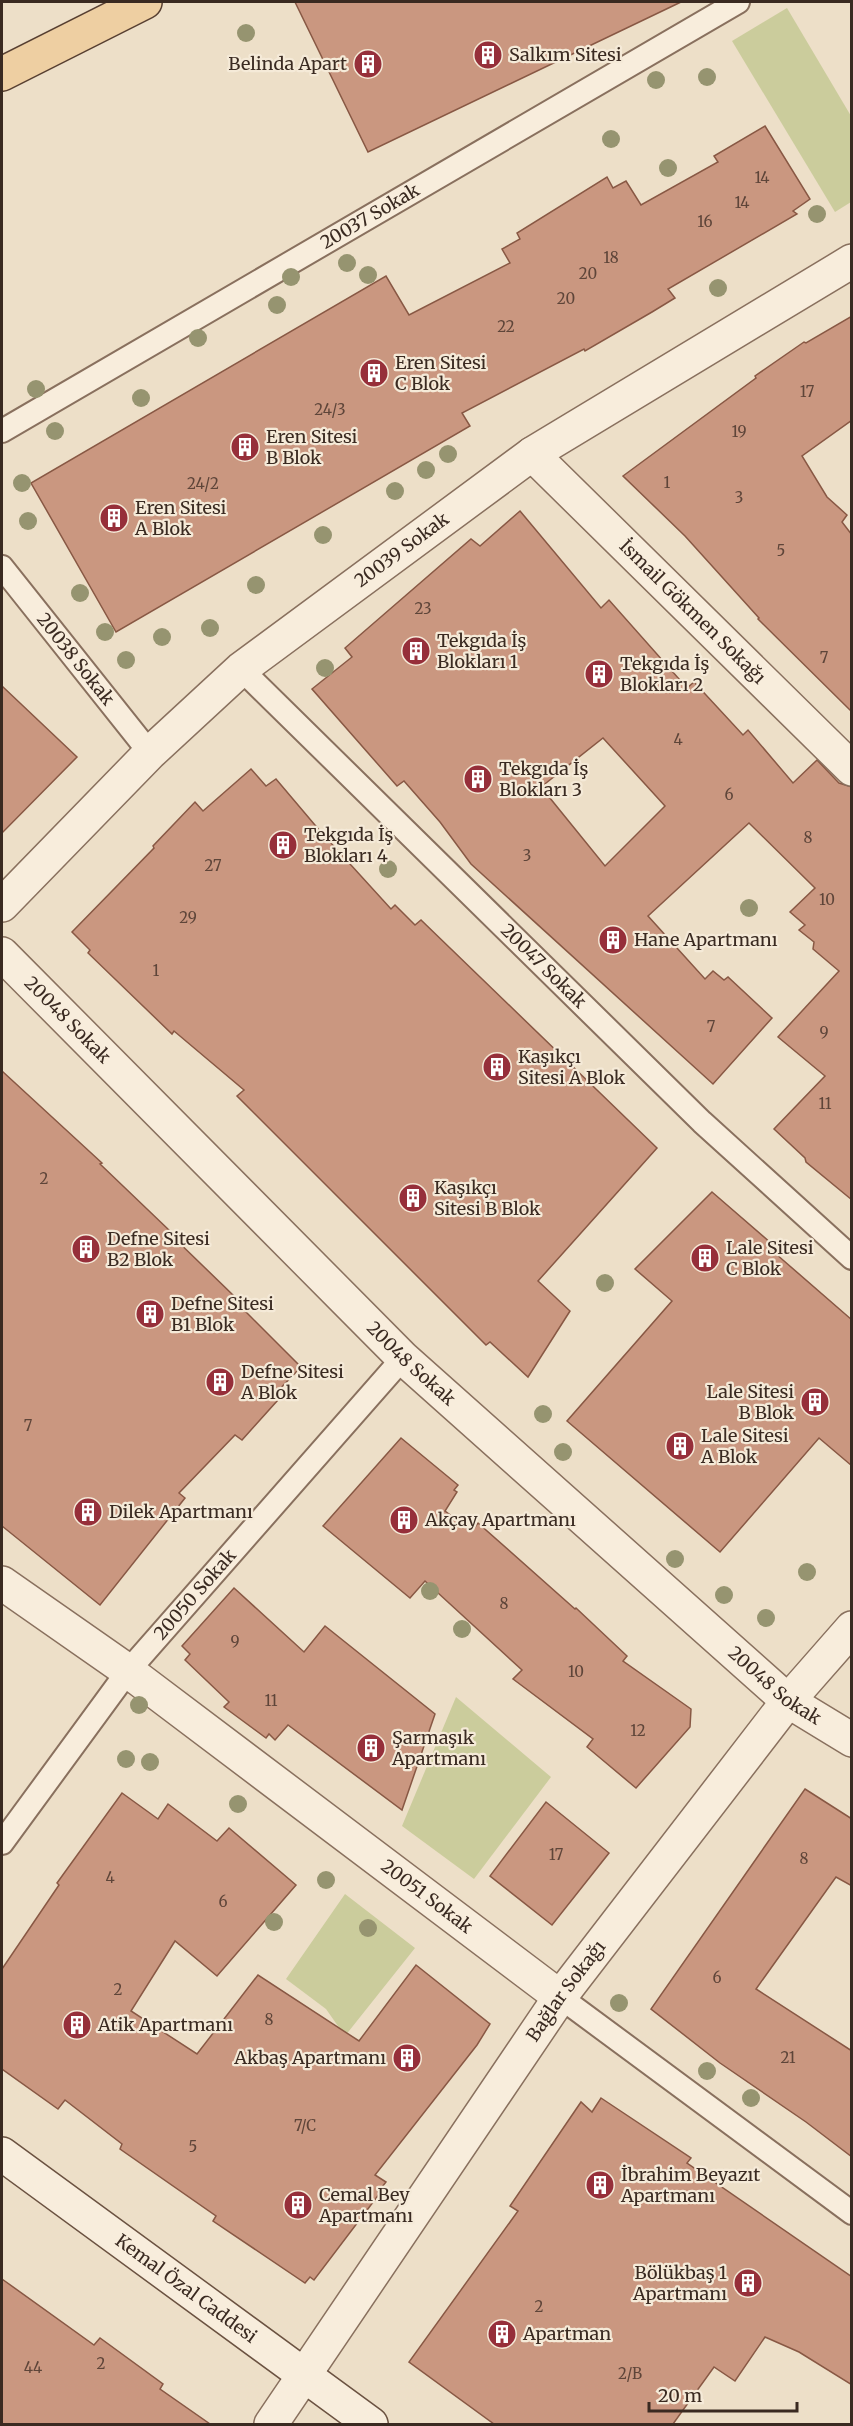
<svg xmlns="http://www.w3.org/2000/svg" width="853" height="2426" font-family="Merriweather,serif">
<style>
.green{fill:#cbcc9c}
.building{fill:#ca9780;stroke:#885844;stroke-width:1.5;fill-rule:evenodd}
.lines{fill:none;stroke-linecap:round;stroke-linejoin:round}
.lane-casing{stroke:#89705e;stroke-width:26}
.street-casing{stroke:#89705e;stroke-width:36}
.secondary-casing{stroke:#6b5241;stroke-width:36}
.primary-casing{stroke:#573f31;stroke-width:36}
.lane{stroke:#f8eddc;stroke-width:22}
.street{stroke:#f8eddc;stroke-width:33}
.secondary{stroke:#f8eddc;stroke-width:33}
.primary{stroke:#eecfa2;stroke-width:33}
.tree{fill:#969470}
.labels{text-anchor:middle;stroke-width:4.5;stroke-linejoin:round;paint-order:stroke}
.number-label{font-size:15px;fill:#5e4539}
.poi-label{font-size:18px;fill:#3a2a21;stroke:#f5ead8;text-anchor:start}
.street-label{font-size:18px;fill:#3a2a21;stroke:#f5ead8}
</style>
<rect width="100%" height="100%" fill="#eddfc8"/>
<g class="green">
<polygon points="787,8 851,116 851,202 835,212 732,41"/>
<polygon points="456,1697 551,1777 474,1879 402,1826"/>
<polygon points="345,1894 415,1948 345,2036 326,2009 286,1979"/>
</g>
<g class="building">
<polygon points="295,2 681,2 368,152"/>
<polygon points="765,126 810,199 793,211 797,214 668,289 675,298 652,312 585,351 584,349 462,413 470,426 116,632 31,483 386,276 409,315 510,263 502,249 520,239 517,233 607,177 613,188 626,181 641,205 718,162 714,156"/>
<polygon points="852,316 852,420 802,456 827,497 847,515 842,522 852,535 852,712 758,619 759,618 685,536 623,476 756,378 755,376 804,342 806,343"/>
<path d="M520 511 601 608 609 600 687 688 694 682 743 735 748 730 793 783 817 760 839 783 852 787V1200L806 1162 805 1158 774 1129 825 1076 778 1037 839 971 813 949 814 942 799 930 805 925 790 912 815 888 749 823 648 916 705 979 713 971 724 980 728 977 772 1018 713 1084 471 864 440 822 404 781 397 786 312 689 352 657 345 648 471 539 480 546ZM603 738 665 806 605 866 541 787Z"/>
<polygon points="2,686 77,757 2,833"/>
<polygon points="251,769 266,786 276,779 320,831 391,909 395,905 415,925 421,920 657,1148 538,1281 570,1311 528,1377 490,1342 486,1345 237,1096 244,1090 174,1031 172,1034 88,953 90,950 72,932 154,848 153,846 195,802 203,811"/>
<polygon points="2,1071 102,1163 100,1164 170,1231 168,1232 234,1296 232,1298 301,1367 272,1397 277,1401 242,1440 235,1435 179,1493 185,1498 100,1605 2,1526"/>
<polygon points="712,1192 779,1250 776,1254 852,1320 852,1466 819,1438 720,1552 567,1421 672,1301 635,1269"/>
<polygon points="401,1438 458,1485 454,1490 457,1492 445,1511 472,1531 478,1523 575,1609 576,1608 627,1656 623,1661 691,1709 690,1727 636,1788 587,1747 593,1739 513,1679 522,1670 425,1581 410,1598 323,1526"/>
<polygon points="234,1588 304,1652 325,1626 435,1714 402,1810 288,1725 275,1740 269,1734 266,1738 224,1707 229,1702 185,1660 190,1654 182,1646"/>
<polygon points="805,1789 852,1819 852,1886 836,1877 756,1989 852,2051 852,2157 806,2122 720,2063 651,2009"/>
<polygon points="122,1793 158,1819 168,1804 217,1841 229,1828 296,1885 217,1976 175,1941 131,2011 197,2054 258,1975 359,2041 416,1965 490,2024 477,2045 375,2175 386,2182 378,2192 380,2193 314,2280 310,2277 305,2283 213,2221 216,2216 120,2149 122,2144 65,2100 58,2109 2,2069 2,1969 59,1885 57,1883"/>
<polygon points="546,1802 609,1853 552,1925 490,1876"/>
<polygon points="601,2098 691,2158 687,2163 852,2277 852,2385 799,2352 765,2337 735,2381 714,2367 673,2424 494,2424 409,2362 518,2211 510,2206 581,2102 592,2112"/>
<polygon points="2,2279 94,2345 100,2338 163,2384 160,2389 210,2424 2,2424"/>
</g>
<g class="lines">
<g class="lane-casing">
<g id="lane">
<path id="s1" d="M2 431 738 2"/>
<path id="s2" d="M2 567 150 753"/>
<path id="s3" d="M241 669 702 1122 852 1258"/>
<path id="s4" d="M2 1843 128 1671 403 1358"/>
<polyline points="560,1997 852,2213"/>
</g>
</g>
<g class="street-casing">
<g id="street">
<path id="s5" d="M532 454 852 769"/>
<path id="s6" d="M2 905 150 753 241 669 532 454 852 261"/>
<path id="s7" d="M2 954 403 1358 788 1701 852 1740"/>
<path id="s8" d="M2 1583 128 1671 560 1997"/>
<path id="s9" d="M271 2424 560 1997 788 1701 852 1628"/>
</g>
</g>
<g class="secondary-casing">
<g id="secondary">
<path id="s10" d="M2 2154 371 2424"/>
</g>
</g>
<g class="primary-casing">
<polyline id="primary" points="2,74 145,2"/>
</g>
<use href="#lane" class="lane"/>
<use href="#street" class="street"/>
<use href="#secondary" class="secondary"/>
<use href="#primary" class="primary"/>
</g>
<g class="tree">
<circle cx="246" cy="33" r="9"/>
<circle cx="707" cy="77" r="9"/>
<circle cx="656" cy="80" r="9"/>
<circle cx="611" cy="139" r="9"/>
<circle cx="668" cy="168" r="9"/>
<circle cx="817" cy="214" r="9"/>
<circle cx="347" cy="263" r="9"/>
<circle cx="368" cy="275" r="9"/>
<circle cx="291" cy="277" r="9"/>
<circle cx="718" cy="288" r="9"/>
<circle cx="277" cy="305" r="9"/>
<circle cx="198" cy="338" r="9"/>
<circle cx="36" cy="389" r="9"/>
<circle cx="141" cy="398" r="9"/>
<circle cx="55" cy="431" r="9"/>
<circle cx="448" cy="454" r="9"/>
<circle cx="426" cy="470" r="9"/>
<circle cx="22" cy="483" r="9"/>
<circle cx="395" cy="491" r="9"/>
<circle cx="28" cy="521" r="9"/>
<circle cx="323" cy="535" r="9"/>
<circle cx="256" cy="585" r="9"/>
<circle cx="80" cy="593" r="9"/>
<circle cx="210" cy="628" r="9"/>
<circle cx="105" cy="632" r="9"/>
<circle cx="162" cy="637" r="9"/>
<circle cx="126" cy="660" r="9"/>
<circle cx="325" cy="668" r="9"/>
<circle cx="388" cy="869" r="9"/>
<circle cx="749" cy="908" r="9"/>
<circle cx="605" cy="1283" r="9"/>
<circle cx="543" cy="1414" r="9"/>
<circle cx="563" cy="1452" r="9"/>
<circle cx="675" cy="1559" r="9"/>
<circle cx="807" cy="1572" r="9"/>
<circle cx="430" cy="1591" r="9"/>
<circle cx="724" cy="1595" r="9"/>
<circle cx="766" cy="1618" r="9"/>
<circle cx="462" cy="1629" r="9"/>
<circle cx="139" cy="1705" r="9"/>
<circle cx="126" cy="1759" r="9"/>
<circle cx="150" cy="1762" r="9"/>
<circle cx="238" cy="1804" r="9"/>
<circle cx="326" cy="1880" r="9"/>
<circle cx="274" cy="1922" r="9"/>
<circle cx="368" cy="1928" r="9"/>
<circle cx="619" cy="2003" r="9"/>
<circle cx="707" cy="2071" r="9"/>
<circle cx="751" cy="2098" r="9"/>
</g>
<defs>
<g id="building-disc" transform="scale(1.5)"><circle r="9.5" fill="#962f3a" stroke="#f5ead8"/><path d="M-4-6H4V6H1V3H-1V6H-4ZM-2.5-4.3h1.7v1.8h-1.7ZM.8-4.3h1.7v1.8H.8ZM-2.5-1h1.7V.8h-1.7ZM.8-1h1.7V.8H.8Z" fill="#fff"/></g>
</defs>
<g fill-rule="evenodd">
<use href="#building-disc" x="488" y="55"/>
<use href="#building-disc" x="368" y="64"/>
<use href="#building-disc" x="374" y="373"/>
<use href="#building-disc" x="245" y="447"/>
<use href="#building-disc" x="114" y="518"/>
<use href="#building-disc" x="416" y="651"/>
<use href="#building-disc" x="599" y="674"/>
<use href="#building-disc" x="478" y="779"/>
<use href="#building-disc" x="283" y="845"/>
<use href="#building-disc" x="613" y="940"/>
<use href="#building-disc" x="497" y="1067"/>
<use href="#building-disc" x="413" y="1198"/>
<use href="#building-disc" x="86" y="1249"/>
<use href="#building-disc" x="705" y="1258"/>
<use href="#building-disc" x="150" y="1314"/>
<use href="#building-disc" x="220" y="1382"/>
<use href="#building-disc" x="815" y="1402"/>
<use href="#building-disc" x="680" y="1446"/>
<use href="#building-disc" x="88" y="1512"/>
<use href="#building-disc" x="404" y="1520"/>
<use href="#building-disc" x="371" y="1748"/>
<use href="#building-disc" x="77" y="2025"/>
<use href="#building-disc" x="407" y="2058"/>
<use href="#building-disc" x="600" y="2185"/>
<use href="#building-disc" x="298" y="2205"/>
<use href="#building-disc" x="748" y="2283"/>
<use href="#building-disc" x="502" y="2334"/>
</g>
<g class="labels">
<g class="number-label">
<text x="762" y="183">14</text>
<text x="742" y="208">14</text>
<text x="705" y="227">16</text>
<text x="611" y="263">18</text>
<text x="588" y="279">20</text>
<text x="566" y="304">20</text>
<text x="506" y="332">22</text>
<text x="807" y="397">17</text>
<text x="330" y="415">24/3</text>
<text x="739" y="437">19</text>
<text x="667" y="488">1</text>
<text x="203" y="489">24/2</text>
<text x="739" y="503">3</text>
<text x="781" y="556">5</text>
<text x="423" y="614">23</text>
<text x="824" y="663">7</text>
<text x="678" y="745">4</text>
<text x="729" y="800">6</text>
<text x="808" y="843">8</text>
<text x="527" y="861">3</text>
<text x="213" y="871">27</text>
<text x="827" y="905">10</text>
<text x="188" y="923">29</text>
<text x="156" y="976">1</text>
<text x="711" y="1032">7</text>
<text x="824" y="1038">9</text>
<text x="825" y="1109">11</text>
<text x="44" y="1184">2</text>
<text x="28" y="1431">7</text>
<text x="504" y="1609">8</text>
<text x="235" y="1647">9</text>
<text x="576" y="1677">10</text>
<text x="271" y="1706">11</text>
<text x="638" y="1736">12</text>
<text x="556" y="1860">17</text>
<text x="804" y="1864">8</text>
<text x="110" y="1883">4</text>
<text x="223" y="1907">6</text>
<text x="717" y="1983">6</text>
<text x="118" y="1995">2</text>
<text x="269" y="2025">8</text>
<text x="788" y="2063">21</text>
<text x="305" y="2131">7/C</text>
<text x="193" y="2152">5</text>
<text x="539" y="2312">2</text>
<text x="101" y="2369">2</text>
<text x="33" y="2373">44</text>
<text x="630" y="2379">2/B</text>
</g>
<g class="poi-label">
<text x="509" y="61">Salkım Sitesi</text>
<text x="347" y="70" text-anchor="end">Belinda Apart</text>
<text x="395" y="369">Eren Sitesi<tspan x="395" dy="21">C Blok</tspan></text>
<text x="266" y="443">Eren Sitesi<tspan x="266" dy="21">B Blok</tspan></text>
<text x="135" y="514">Eren Sitesi<tspan x="135" dy="21">A Blok</tspan></text>
<text x="437" y="647">Tekgıda İş<tspan x="437" dy="21">Blokları 1</tspan></text>
<text x="620" y="670">Tekgıda İş<tspan x="620" dy="21">Blokları 2</tspan></text>
<text x="499" y="775">Tekgıda İş<tspan x="499" dy="21">Blokları 3</tspan></text>
<text x="304" y="841">Tekgıda İş<tspan x="304" dy="21">Blokları 4</tspan></text>
<text x="634" y="946">Hane Apartmanı</text>
<text x="518" y="1063">Kaşıkçı<tspan x="518" dy="21">Sitesi A Blok</tspan></text>
<text x="434" y="1194">Kaşıkçı<tspan x="434" dy="21">Sitesi B Blok</tspan></text>
<text x="107" y="1245">Defne Sitesi<tspan x="107" dy="21">B2 Blok</tspan></text>
<text x="726" y="1254">Lale Sitesi<tspan x="726" dy="21">C Blok</tspan></text>
<text x="171" y="1310">Defne Sitesi<tspan x="171" dy="21">B1 Blok</tspan></text>
<text x="241" y="1378">Defne Sitesi<tspan x="241" dy="21">A Blok</tspan></text>
<text x="794" y="1398" text-anchor="end">Lale Sitesi<tspan x="794" dy="21">B Blok</tspan></text>
<text x="701" y="1442">Lale Sitesi<tspan x="701" dy="21">A Blok</tspan></text>
<text x="109" y="1518">Dilek Apartmanı</text>
<text x="425" y="1526">Akçay Apartmanı</text>
<text x="392" y="1744">Şarmaşık<tspan x="392" dy="21">Apartmanı</tspan></text>
<text x="98" y="2031">Atik Apartmanı</text>
<text x="386" y="2064" text-anchor="end">Akbaş Apartmanı</text>
<text x="621" y="2181">İbrahim Beyazıt<tspan x="621" dy="21">Apartmanı</tspan></text>
<text x="319" y="2201">Cemal Bey<tspan x="319" dy="21">Apartmanı</tspan></text>
<text x="727" y="2279" text-anchor="end">Bölükbaş 1<tspan x="727" dy="21">Apartmanı</tspan></text>
<text x="523" y="2340">Apartman</text>
</g>
<g class="street-label">
<text dy="6" stroke="none"><textPath href="#s1" startOffset="426">20037 Sokak</textPath></text>
<text dy="6" stroke="none"><textPath href="#s6" startOffset="536">20039 Sokak</textPath></text>
<text dy="6" stroke="none"><textPath href="#s5" startOffset="225">İsmail Gökmen Sokağı</textPath></text>
<text dy="6" stroke="none"><textPath href="#s2" startOffset="118">20038 Sokak</textPath></text>
<text dy="6" stroke="none"><textPath href="#s3" startOffset="424">20047 Sokak</textPath></text>
<text dy="6" stroke="none"><textPath href="#s7" startOffset="93">20048 Sokak</textPath></text>
<text dy="6" stroke="none"><textPath href="#s7" startOffset="579">20048 Sokak</textPath></text>
<text dy="6" stroke="none"><textPath href="#s4" startOffset="315">20050 Sokak</textPath></text>
<text dy="6" stroke="none"><textPath href="#s7" startOffset="1065">20048 Sokak</textPath></text>
<text dy="6" stroke="none"><textPath href="#s8" startOffset="528">20051 Sokak</textPath></text>
<text dy="6" stroke="none"><textPath href="#s9" startOffset="524">Bağlar Sokağı</textPath></text>
<text dy="6" stroke="none"><textPath href="#s10" startOffset="228">Kemal Özal Caddesi</textPath></text>
</g>
</g>
<rect width="853" height="2426" fill="none" stroke="#3a2a21" stroke-width="6"/>
<path d="M649 2402v9h148v-9" fill="none" stroke="#3a2a21" stroke-width="3"/>
<text x="658" y="2402" font-size="18" fill="#3a2a21" stroke="#f5ead8" stroke-width="4.5" paint-order="stroke">20 m</text>
</svg>
